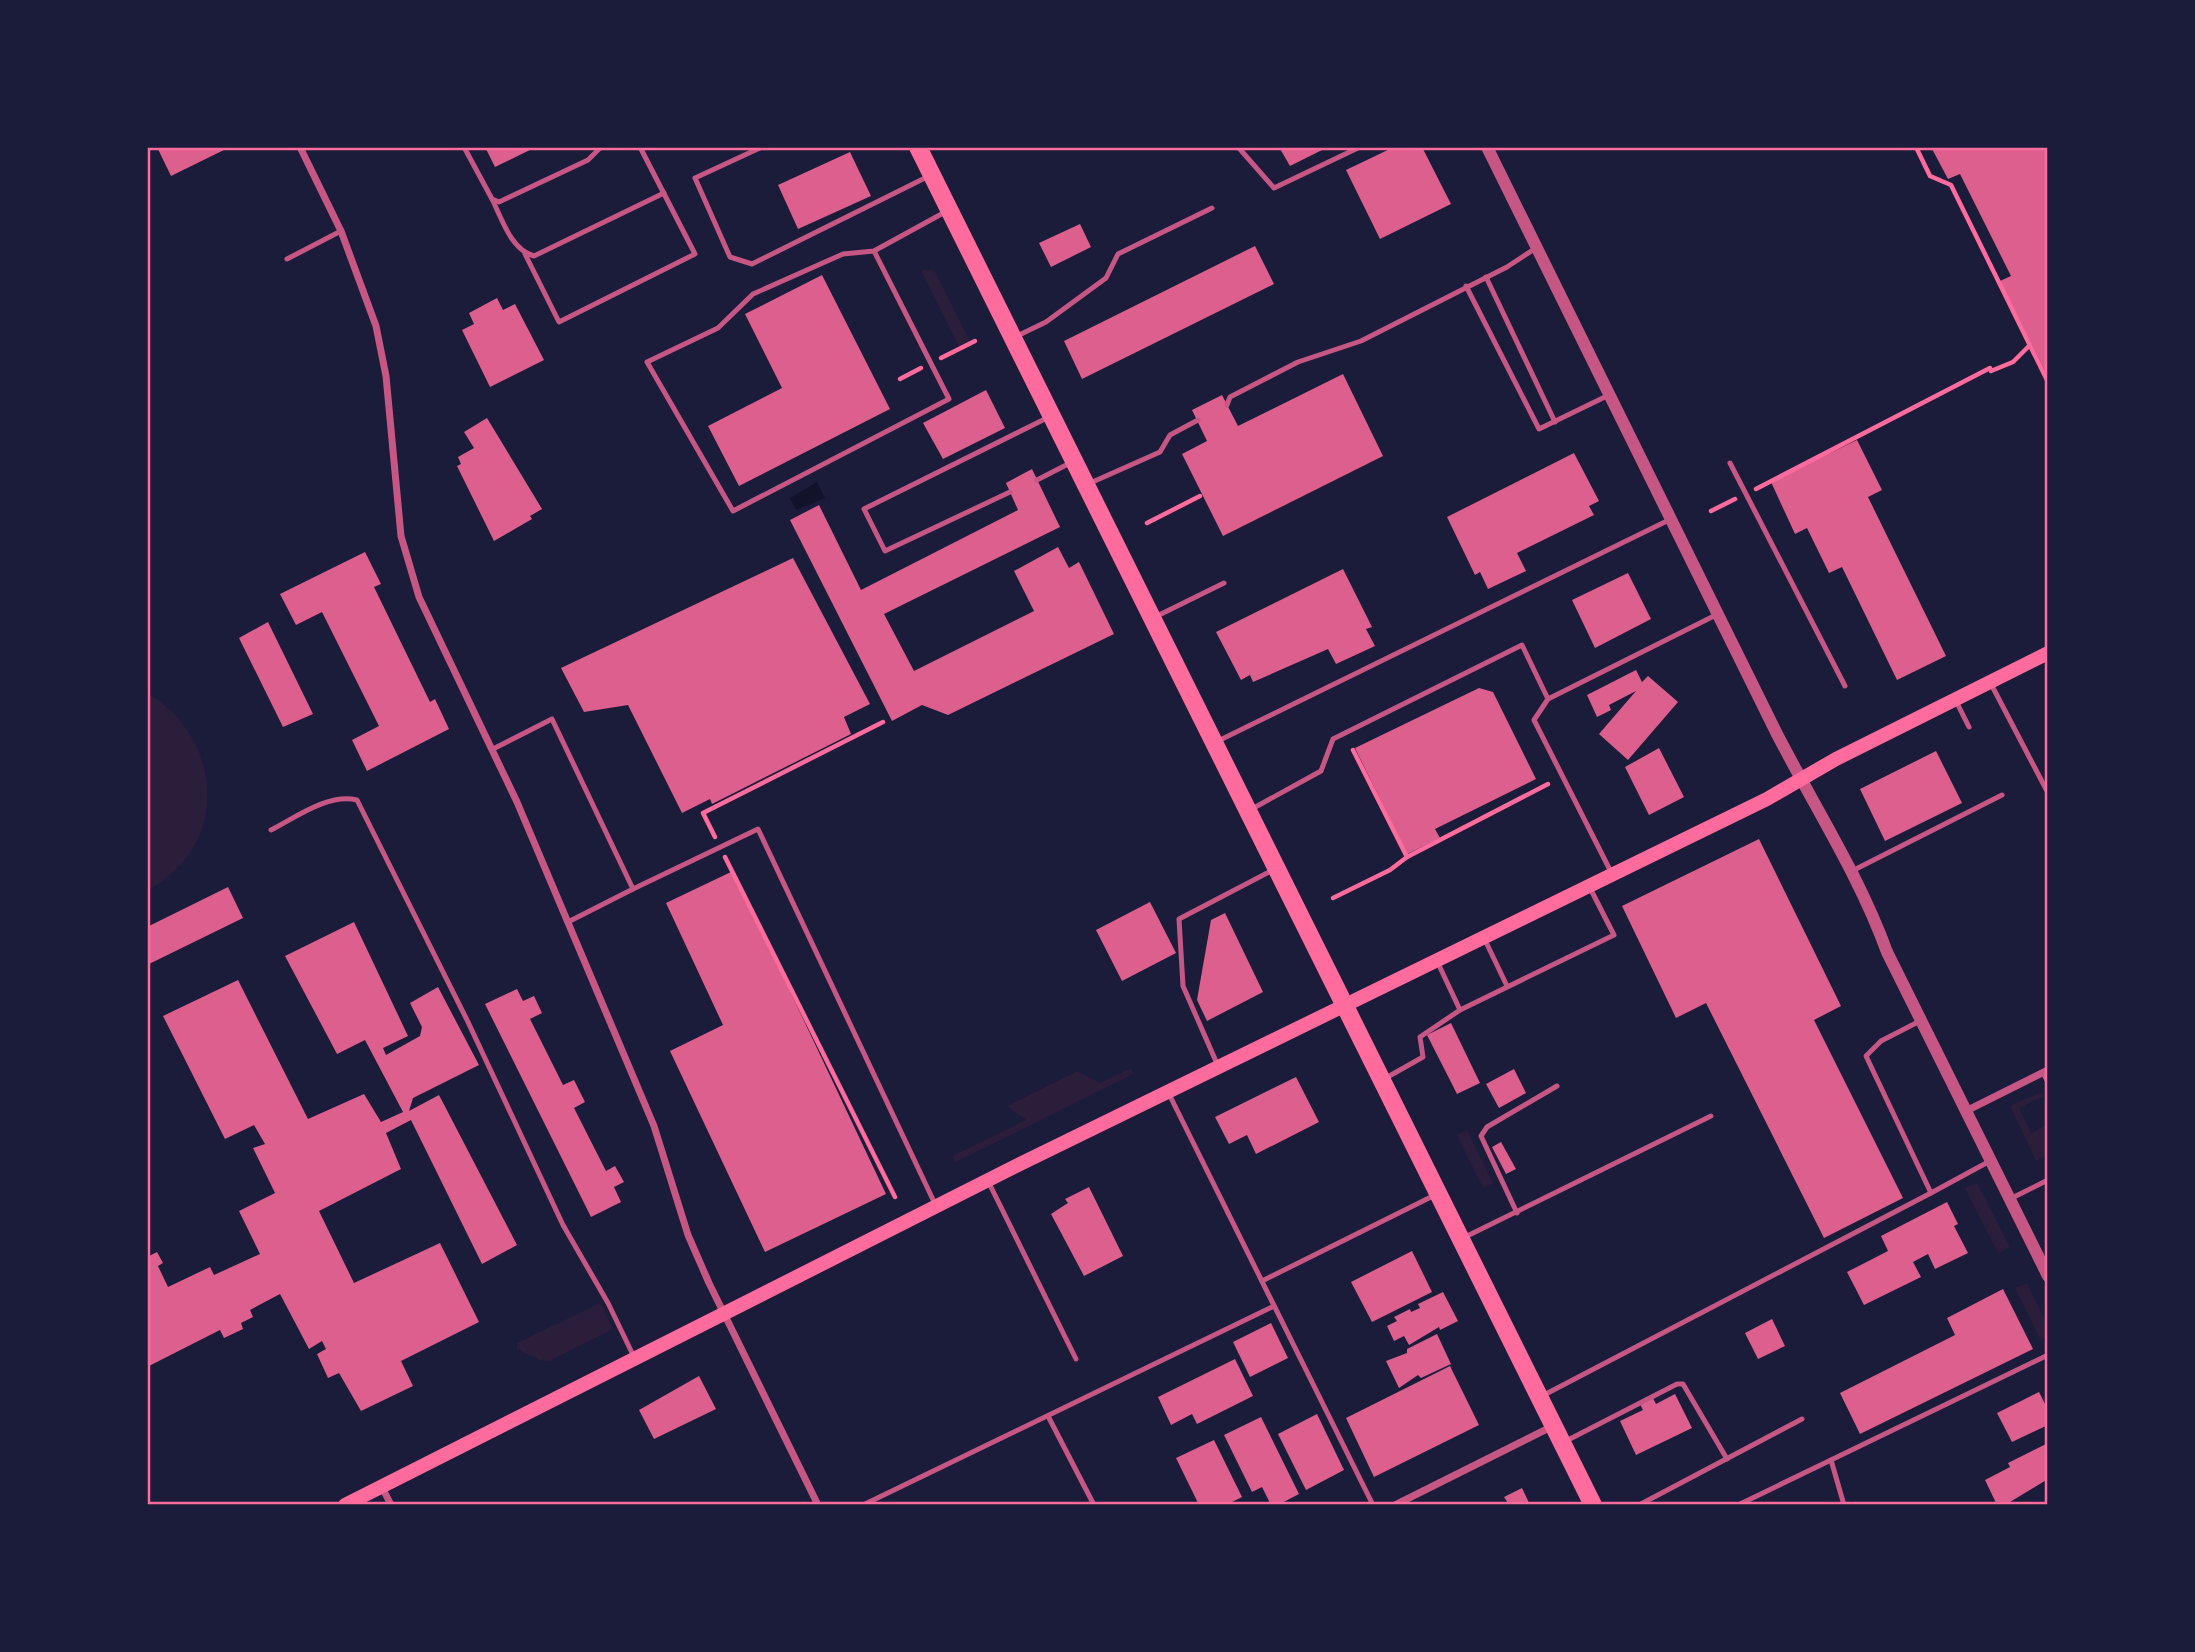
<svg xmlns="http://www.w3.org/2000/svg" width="2195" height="1652" font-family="Overpass,sans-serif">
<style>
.green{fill:#2a1e3b}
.water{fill:#12122b}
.building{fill:#dd5f8e}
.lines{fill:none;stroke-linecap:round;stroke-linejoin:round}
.path{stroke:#ff6b9d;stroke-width:4.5}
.service{stroke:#c65784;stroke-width:5}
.minor{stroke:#c65784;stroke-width:7}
.tertiary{stroke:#c65784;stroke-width:12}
.secondary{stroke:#ff6b9d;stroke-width:14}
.primary{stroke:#ff6b9d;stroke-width:18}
.neatline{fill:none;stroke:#ff6b9d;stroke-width:2.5}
</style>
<rect width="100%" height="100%" fill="#1b1b3a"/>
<g class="green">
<polygon points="921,270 934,270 970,341 959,346"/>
<path d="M147 693C224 738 231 847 147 890Z"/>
<polygon points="1131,1068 1133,1074 956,1162 952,1156 1026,1120 1007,1106 1077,1071 1100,1083"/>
<polygon points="2041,1092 2044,1096 2019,1108 2031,1133 2048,1124 2048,1155 2036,1161 2010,1106"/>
<polygon points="1467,1130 1493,1183 1483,1188 1457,1135"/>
<polygon points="1977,1183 2010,1247 1998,1253 1965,1188"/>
<polygon points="2027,1283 2048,1326 2048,1334 2041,1341 2015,1288"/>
<polygon points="600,1303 612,1327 610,1331 549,1361 539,1360 517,1349 517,1343"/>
</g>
<polygon class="water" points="817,482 825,498 796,510 790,498"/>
<g class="building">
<polygon points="157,147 230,147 171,176"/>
<polygon points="485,147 536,147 495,167"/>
<polygon points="1279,147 1328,147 1290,166"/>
<polygon points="1394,147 1422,147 1451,204 1380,239 1346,170"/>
<polygon points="1931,147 2048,147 2048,377 2000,281 2011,276 1960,174 1948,179"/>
<polygon points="850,152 871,196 798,229 778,185"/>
<polygon points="1080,224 1091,247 1051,267 1039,243"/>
<polygon points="1255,246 1274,284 1082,379 1064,341"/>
<polygon points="822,275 890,409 739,486 708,426 782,388 745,314"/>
<polygon points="497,298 503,310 515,304 544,360 490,387 462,330 474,324 469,313"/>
<polygon points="1343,374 1383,456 1223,536 1182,454 1207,441 1192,410 1222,395 1238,426"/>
<polygon points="986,390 1005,428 943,459 923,423"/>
<polygon points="487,418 542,509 530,516 532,519 494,541 457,466 461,464 458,457 474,448 464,432"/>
<polygon points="1857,440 1882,490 1868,497 1946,656 1897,680 1842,567 1829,573 1807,528 1795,534 1771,482"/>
<polygon points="1574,453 1599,501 1589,506 1594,515 1517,553 1526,571 1488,589 1480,572 1475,575 1447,517"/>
<polygon points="1032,469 1060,527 884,614 914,671 1034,611 1014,571 1058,547 1069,568 1079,562 1114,634 948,715 922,705 892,721 790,520 819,505 861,590 1018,510 1006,483"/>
<polygon points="365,552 381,584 374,587 430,702 435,699 449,729 367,771 352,740 379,726 322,612 296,625 280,594"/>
<polygon points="793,558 870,704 844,717 851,734 712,804 710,799 682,813 628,705 584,712 561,668"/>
<polygon points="1343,569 1372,627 1366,629 1375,646 1336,664 1328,649 1253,682 1250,675 1241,680 1216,632"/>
<polygon points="1628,573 1651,619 1595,648 1572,600"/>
<polygon points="268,622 313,714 283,727 239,638"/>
<polygon points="1636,670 1642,682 1648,676 1678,702 1628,760 1599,734 1636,691 1609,705 1611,710 1597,717 1587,695"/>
<polygon points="1479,688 1493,692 1536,779 1435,829 1440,838 1407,854 1355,748"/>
<polygon points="1659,748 1684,797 1649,815 1625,767"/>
<polygon points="1936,751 1962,803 1885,841 1860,789"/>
<polygon points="1759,839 1841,1006 1814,1020 1903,1198 1824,1238 1706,1003 1676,1018 1622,906"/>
<polygon points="733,871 886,1194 765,1252 670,1051 723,1025 666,903"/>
<polygon points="228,887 243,918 147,965 147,927"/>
<polygon points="1150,902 1176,953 1122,981 1096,930"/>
<polygon points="1225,913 1263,992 1207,1021 1197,1000 1211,920"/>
<polygon points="354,922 408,1036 383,1048 386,1055 420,1036 422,1027 410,1003 438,987 479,1065 413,1098 409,1111 439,1095 517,1245 482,1264 411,1120 386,1133 401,1169 319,1211 354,1283 440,1243 479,1322 401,1361 413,1386 361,1411 339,1373 328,1378 317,1354 326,1349 322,1341 309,1349 280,1294 250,1310 253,1317 241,1323 243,1329 224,1338 220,1330 147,1367 147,1257 157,1252 163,1263 158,1266 168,1287 210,1267 214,1275 260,1254 239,1211 275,1193 253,1148 265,1144 254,1125 225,1139 163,1016 238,980 308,1119 364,1094 381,1122 403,1112 365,1040 337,1054 285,956"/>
<polygon points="517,989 523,1001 534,996 542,1013 530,1019 563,1085 574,1080 585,1102 574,1108 606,1171 615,1166 624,1182 614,1187 621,1202 591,1217 485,1004"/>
<polygon points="1451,1023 1480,1083 1457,1094 1427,1035"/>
<polygon points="1514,1069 1526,1093 1499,1108 1486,1084"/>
<polygon points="1296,1077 1319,1122 1256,1154 1247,1135 1229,1144 1215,1117"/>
<polygon points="1501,1142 1516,1169 1506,1174 1492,1147"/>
<polygon points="1089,1187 1123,1256 1084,1276 1051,1214 1068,1203 1065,1199"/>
<polygon points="1947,1202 1958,1224 1954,1226 1968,1253 1935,1269 1928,1254 1913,1262 1921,1277 1864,1305 1847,1272 1888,1251 1881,1236"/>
<polygon points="1412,1251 1432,1292 1372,1322 1351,1282"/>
<polygon points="2003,1289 2033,1349 1860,1434 1840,1393 1955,1335 1947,1318"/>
<polygon points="1443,1292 1458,1321 1440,1330 1439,1327 1409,1345 1404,1336 1394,1341 1387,1326 1397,1321 1394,1317 1410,1309 1411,1312 1420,1308 1418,1304"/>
<polygon points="1772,1319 1785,1346 1758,1359 1745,1333"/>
<polygon points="1271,1323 1288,1358 1250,1377 1233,1342"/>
<polygon points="1437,1334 1451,1364 1421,1378 1418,1375 1399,1388 1386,1361 1407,1353 1407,1349"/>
<polygon points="1235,1359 1253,1396 1197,1424 1192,1414 1171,1425 1158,1397"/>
<polygon points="1450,1366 1479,1425 1374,1477 1346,1418"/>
<polygon points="699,1376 716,1409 654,1439 639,1410"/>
<polygon points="2039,1392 2048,1410 2048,1425 2012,1442 1997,1413"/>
<polygon points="1675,1394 1692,1428 1636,1455 1620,1421 1643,1410 1640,1404 1653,1398 1656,1404"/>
<polygon points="1317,1414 1344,1470 1306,1490 1278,1434"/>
<polygon points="1261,1417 1299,1494 1278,1505 1271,1505 1262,1487 1252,1492 1224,1435"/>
<polygon points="1214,1440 1242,1497 1232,1502 1233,1505 1199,1505 1176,1458"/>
<polygon points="2048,1443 2048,1479 2005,1505 1997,1505 1985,1480 2010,1467 2008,1463"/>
<polygon points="1522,1488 1530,1505 1504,1505 1508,1503 1504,1497"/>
</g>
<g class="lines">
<g class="path">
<polyline points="1916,147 1930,176 1951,185 2048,382"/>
<polyline points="941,358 975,341"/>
<polyline points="900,379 921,368"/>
<polyline points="1756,489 1990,368 1991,371 2013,362 2030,345"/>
<polyline points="1711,511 1735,499"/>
<polyline points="1147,523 1200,496"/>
<polyline points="1353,750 1407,857 1548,784"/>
<polyline points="715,837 703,813 883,722"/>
<polyline points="725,857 895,1197"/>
<polyline points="1333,898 1390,870 1407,857"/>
</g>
<g class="service">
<polyline points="464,147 492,199 499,202 588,160 601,147"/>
<polyline points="762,147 695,178 730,257 752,264 929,176"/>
<polyline points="1238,147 1274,188 1360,147"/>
<path d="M492 199C502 219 511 250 534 256L664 193"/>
<polyline points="874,251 949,399 733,511 647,362 718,328 753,294 843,254 874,251 947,211"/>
<polyline points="525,254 559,322 695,254 640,147"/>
<polyline points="287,259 341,231"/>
<polyline points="1486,277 1555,422"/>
<polyline points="1466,286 1539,429 1609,395"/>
<polyline points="1017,336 1046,322 1106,278 1118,254 1212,208"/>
<polyline points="1227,405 1230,397 1298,362 1361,341 1507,267 1536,248"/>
<polyline points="1730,463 1845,686"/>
<polyline points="1037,480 1072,462"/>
<polyline points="1088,484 1160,452 1170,435 1198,420"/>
<polyline points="1010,492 885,551 864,509 1049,417"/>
<polyline points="1155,617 1224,583"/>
<polyline points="1990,682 2048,793"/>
<polyline points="1955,699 1969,727"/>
<polyline points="1218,741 1671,519"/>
<polyline points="493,749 552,719 633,889 568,922"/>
<polyline points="1250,810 1321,771 1333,739 1522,645 1548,699"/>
<path d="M271 830C295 818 328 793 357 800L468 1022 563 1225 608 1303 634 1357"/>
<polyline points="1852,871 2002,795"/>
<polyline points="1611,872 1534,720 1548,699 1718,614"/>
<polyline points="633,889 758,829 936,1206"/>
<polyline points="1484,938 1507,986"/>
<polyline points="1437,961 1460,1010 1614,935 1589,886"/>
<polyline points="1920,1021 1881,1041 1866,1056 1931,1193 1990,1161"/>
<polyline points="1218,1066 1183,986 1179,919 1273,870"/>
<polyline points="2043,1073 2048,1082"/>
<polyline points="1384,1079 1423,1057 1420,1037 1460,1010"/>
<polyline points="1169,1094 1373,1505"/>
<polyline points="989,1183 1076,1359"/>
<polyline points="2010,1199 2048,1180"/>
<polyline points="1517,1213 1481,1136 1487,1127 1557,1086"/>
<polyline points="1463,1238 1711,1116"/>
<polyline points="1262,1281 1435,1195"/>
<polyline points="1542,1396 1931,1193"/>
<polyline points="1048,1416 1094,1505"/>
<polyline points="1564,1442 1677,1384 1683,1384 1727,1459"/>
<polyline points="863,1505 1274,1306"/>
<polyline points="1639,1505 1802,1419"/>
<polyline points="1738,1505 1831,1460"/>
<polyline points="1844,1505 1831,1460 2048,1355"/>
</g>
<g class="minor">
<polyline points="300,147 341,231 376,326 386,376 401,536 419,597 517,802 627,1062 654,1126 688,1235 709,1283 818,1505"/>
<polyline points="1966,1111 2048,1070"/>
<polyline points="382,1487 391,1505"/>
<polyline points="1395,1505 1553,1426"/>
</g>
<path class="tertiary" d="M1487 147 1777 734C1814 806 1859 875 1887 952L2048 1276"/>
<polyline class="secondary" points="345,1505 1020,1164 1767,799 1836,759 2048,653"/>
<polyline class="primary" points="918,147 1593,1505"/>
</g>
<rect width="2195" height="1652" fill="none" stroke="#1b1b3a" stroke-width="298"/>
<rect x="149" y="149" width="1897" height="1354" class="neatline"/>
</svg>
